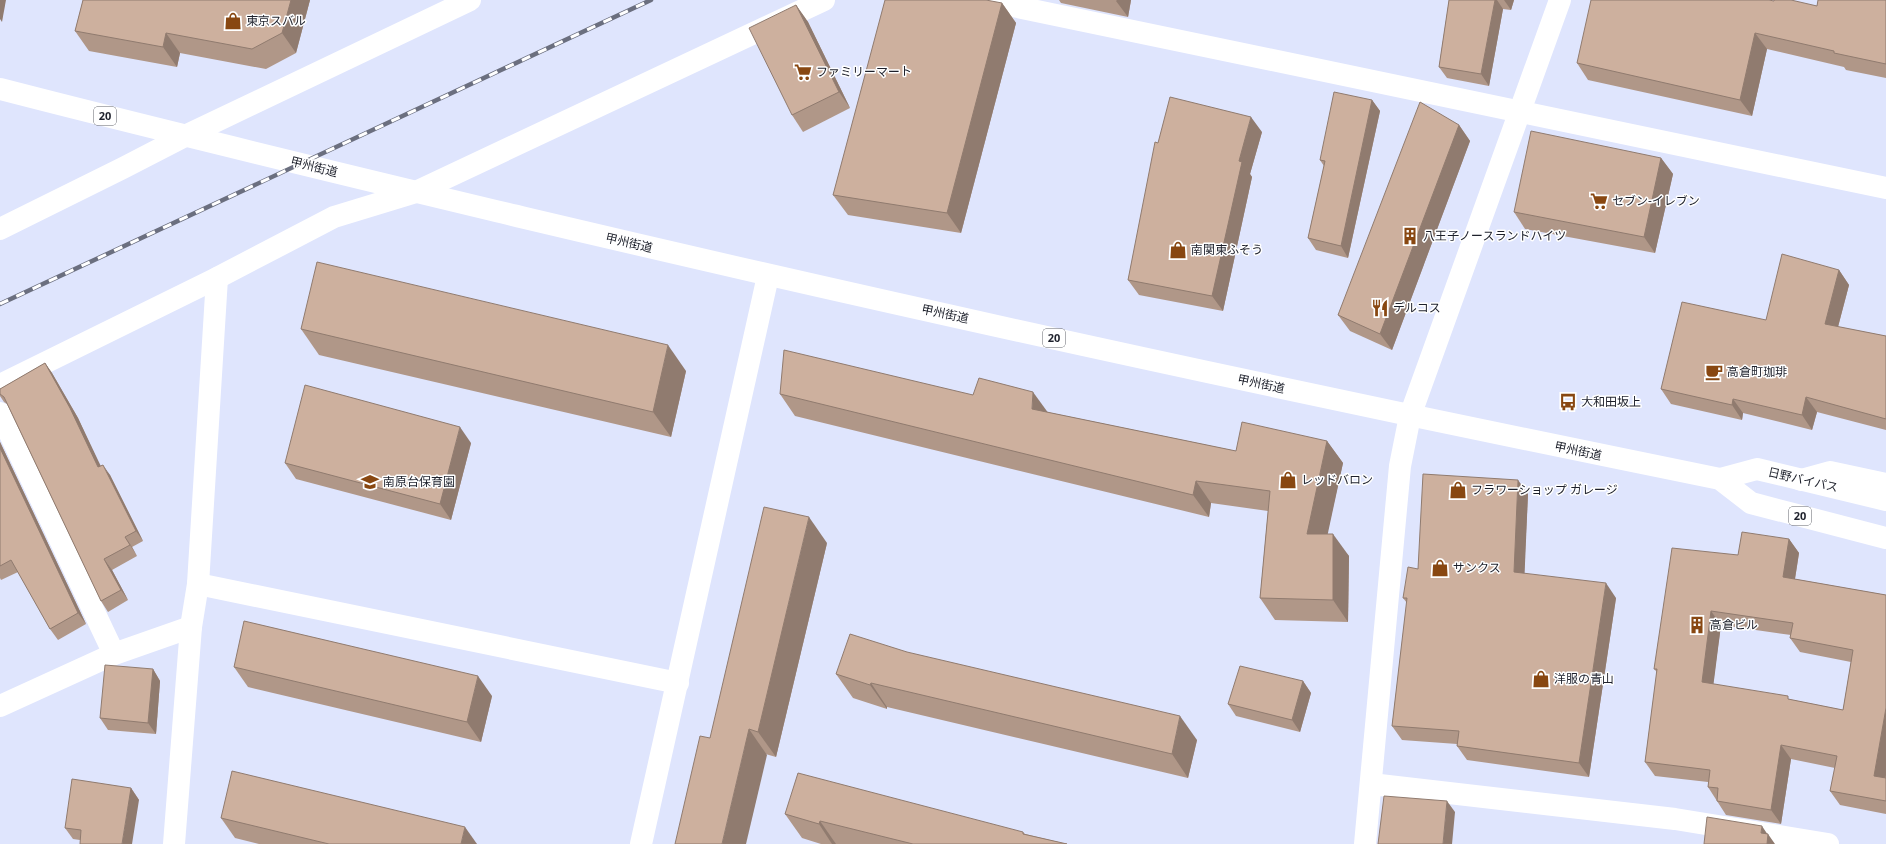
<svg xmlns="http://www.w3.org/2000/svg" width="1886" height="844" font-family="'Open Sans','Noto Sans JP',sans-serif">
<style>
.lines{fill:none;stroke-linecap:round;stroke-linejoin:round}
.minor{stroke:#fff;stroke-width:22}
.major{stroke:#fff;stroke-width:22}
.highway{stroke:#fff;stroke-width:22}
.rail-casing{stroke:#6b6f7f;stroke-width:4.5}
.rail{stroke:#fff;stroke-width:3;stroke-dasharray:9;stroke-linecap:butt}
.wall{fill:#b09788;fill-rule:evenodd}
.shaded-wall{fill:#907b6f}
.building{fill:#cdb09e;stroke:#907b6f;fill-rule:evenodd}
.labels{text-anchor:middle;stroke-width:3;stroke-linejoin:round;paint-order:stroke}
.shield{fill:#fff;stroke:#61636b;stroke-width:1}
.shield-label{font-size:11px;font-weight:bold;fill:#1d202b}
.poi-label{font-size:12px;fill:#1d202b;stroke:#fff;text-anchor:start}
.street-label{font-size:12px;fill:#1d202b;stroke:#fff}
</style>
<rect width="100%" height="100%" fill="#dfe5fd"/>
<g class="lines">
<g class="minor">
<polyline points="984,0 1886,188"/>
<polyline points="0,229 123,168 183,137 470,0"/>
<polyline points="0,385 217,278 334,217 416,192 824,0"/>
<polyline points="0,413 114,654"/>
<polyline points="198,584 678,683"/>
<polyline points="0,706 114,654 191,627"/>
<polyline points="1371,784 1675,819 1828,844"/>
<polyline points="174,844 191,627 198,584 217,278"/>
<polyline points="641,844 768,276"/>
<polyline points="1365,844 1400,466 1410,416 1560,0"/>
</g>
<polyline class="major" points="1801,480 1830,472 1886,484"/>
<g class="highway">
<path d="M0 89C174 134 350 176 525 218 922 312 1320 398 1720 479L1751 503 1886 538"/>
<polyline points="1720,479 1757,469 1886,500"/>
</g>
<g class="rail-casing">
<polyline id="rail" points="0,304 651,0"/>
</g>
<use href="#rail" class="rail"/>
</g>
<g class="wall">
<polygon points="83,0 310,0 296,53 266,69 180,53 177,67 89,51 75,31"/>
<polygon points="1059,0 1131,0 1128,17 1061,3"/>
<polygon points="1449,0 1514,0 1511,10 1503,9 1489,86 1447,78 1439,67"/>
<polygon points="1886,0 1886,78 1846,70 1844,67 1767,49 1752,116 1588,80 1577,63 1774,1 1817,6"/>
<polygon points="1002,3 1016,23 961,233 848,215 833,195"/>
<polygon points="796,5 808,22 850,108 803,132 792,115"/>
<polygon points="1372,100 1380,111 1348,258 1316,250 1308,238 1324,166 1320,160"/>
<polygon points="1459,125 1470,141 1392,350 1350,331 1338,315"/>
<polygon points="1262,132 1250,174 1252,177 1223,311 1139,295 1128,280 1158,143"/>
<polygon points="1661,158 1673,174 1655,253 1525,229 1514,212"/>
<polygon points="1839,270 1849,285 1838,327 1886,336 1886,430 1817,412 1812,430 1743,413 1742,420 1671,404 1661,389 1766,320"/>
<polygon points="301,329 686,371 671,437 319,355"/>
<polygon points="45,363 52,373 78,418 100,466 110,475 143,541 132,547 137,556 112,570 128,600 108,612 101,601 7,404 4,402 0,396 0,389"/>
<polygon points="780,394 973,395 1047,412 1236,451 1327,441 1343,463 1327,534 1349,556 1348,622 1275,620 1260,598 1268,511 1211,503 1209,517 795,416"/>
<polygon points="0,442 86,624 58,640 50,629 18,572 1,580 0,578"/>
<polygon points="471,443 451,520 296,479 285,463"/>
<polygon points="1528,494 1524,574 1616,598 1589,777 1467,760 1457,746 1457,744 1402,740 1392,726 1407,603 1403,598 1418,569"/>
<path d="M1789 539 1799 553 1795 579 1886 595V814L1840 805 1830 791 1835 768 1791 759 1781 824 1726 815 1708 787V782L1655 776 1645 762 1657 672 1654 669 1738 555ZM1721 625 1791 635 1790 638 1800 652 1851 662 1843 710 1713 684Z"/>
<polygon points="827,543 776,757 710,738"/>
<polygon points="234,667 492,696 481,742 248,687"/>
<polygon points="153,669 160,681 156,734 108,730 100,718"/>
<polygon points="836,674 1197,740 1188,778 887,707 887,709 853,698"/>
<polygon points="1303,681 1311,693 1300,732 1236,716 1228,704"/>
<polygon points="131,788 139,800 80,840 73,839 65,828"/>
<polygon points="785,814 1023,832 1025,834 1067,844 821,844 802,838"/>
<polygon points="221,818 477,844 259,844 235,838"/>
</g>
<g class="shaded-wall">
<polygon points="0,0 6,0 2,22 0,19"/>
<polygon points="291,0 310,0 296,53 282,33"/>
<polygon points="1117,0 1131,0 1128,17 1116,1"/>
<polygon points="1495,0 1497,0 1503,9 1489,86 1481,74"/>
<polygon points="1504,0 1514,0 1511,10"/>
<polygon points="1002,3 1016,23 961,233 947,213"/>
<polygon points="796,5 808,22 850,108 839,92"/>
<polygon points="166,33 180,53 177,67 163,47"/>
<polygon points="1755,33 1767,49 1752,116 1740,100"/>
<polygon points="1372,100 1380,111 1348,258 1341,246"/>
<polygon points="1251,117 1262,132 1250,174 1252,177 1223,311 1212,296 1239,161"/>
<polygon points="1459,125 1470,141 1392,350 1380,334"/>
<polygon points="1661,158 1673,174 1655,253 1644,237"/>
<polygon points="1839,270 1849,285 1835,338 1825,324"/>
<polygon points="668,345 686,371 671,437 653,412"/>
<polygon points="45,363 52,373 78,418 106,477 98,467"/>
<polygon points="1033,392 1049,414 1032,409"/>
<polygon points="1806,397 1817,412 1812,430 1802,415"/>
<polygon points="1733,399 1743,413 1742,420 1732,405"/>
<polygon points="460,427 471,443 451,520 440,504"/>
<polygon points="1327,441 1343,463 1323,556 1307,534"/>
<polygon points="0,442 86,624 78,613 0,448"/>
<polygon points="103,465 110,475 143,541 136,531"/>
<polygon points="1518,480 1528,494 1524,587 1514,572"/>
<polygon points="1196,481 1211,503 1209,517 1193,495"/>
<polygon points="809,517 827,543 776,757 758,732"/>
<polygon points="1333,534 1349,556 1348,622 1333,600"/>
<polygon points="125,537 132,547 137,556 130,545"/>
<polygon points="1789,539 1799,553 1793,591 1783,577"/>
<polygon points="104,559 112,570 128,600 121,590"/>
<polygon points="1606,583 1616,598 1589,777 1579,763"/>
<polygon points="1711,611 1721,625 1712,696 1702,682"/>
<polygon points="153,669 160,681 156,734 148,723"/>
<polygon points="478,676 492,696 481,742 467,722"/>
<polygon points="1303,681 1311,693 1300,732 1292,720"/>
<polygon points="871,683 887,707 887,709 870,685"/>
<polygon points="1886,708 1886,775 1883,790 1874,776"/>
<polygon points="1180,716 1197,740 1188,778 1172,754"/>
<polygon points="749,729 767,755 746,844 722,844"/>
<polygon points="1781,745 1791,759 1781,824 1771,810"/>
<polygon points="131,788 139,800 132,844 122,844"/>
<polygon points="1447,801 1455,812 1452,844 1443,844"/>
<polygon points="820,821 836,844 832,844 819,824"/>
<polygon points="1762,826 1768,835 1768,834 1775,844 1767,844 1761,833"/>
<polygon points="465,827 477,844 461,844"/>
</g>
<g class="building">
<polygon points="83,0 291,0 282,33 252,49 166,33 163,47 75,31"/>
<polygon points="885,0 986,0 1002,3 947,213 833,195"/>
<polygon points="1449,0 1495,0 1481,74 1439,67"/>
<polygon points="1591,0 1769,0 1774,1 1774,0 1791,0 1817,6 1818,0 1886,0 1886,64 1834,53 1834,51 1755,33 1740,100 1577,63"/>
<polygon points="796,5 839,92 792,115 749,28"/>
<polygon points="1334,92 1372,100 1341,246 1308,238 1325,161 1320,160"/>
<polygon points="1170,97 1251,117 1239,161 1242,162 1212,296 1128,280 1155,142 1158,143"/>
<polygon points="1420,102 1459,125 1380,334 1338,315"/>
<polygon points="1531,131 1661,158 1644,237 1514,212"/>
<polygon points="1782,254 1839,270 1825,324 1886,336 1886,419 1806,397 1802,415 1733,399 1732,405 1661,389 1682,302 1766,320"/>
<polygon points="317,262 668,345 653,412 301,329"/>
<polygon points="784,350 973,395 979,378 1033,392 1032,409 1236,451 1242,422 1327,441 1307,534 1333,534 1333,600 1260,598 1270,491 1196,481 1193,495 780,394"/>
<polygon points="45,363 70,408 98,467 103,465 136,531 125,537 130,545 104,559 121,590 101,601 4,397 0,394 0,389"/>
<polygon points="305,385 460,427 440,504 285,463"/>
<polygon points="0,448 78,613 50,629 11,560 0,566"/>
<polygon points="1423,474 1518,480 1514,572 1606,583 1579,763 1457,746 1459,731 1392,726 1407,598 1403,598 1408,567 1418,569"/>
<polygon points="764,507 809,517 758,732 749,729 722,844 675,844 700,736 710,738"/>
<path d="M1742 532 1789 539 1783 577 1886 595V708L1874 776 1886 778V801L1830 791 1837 756 1781 745 1771 810 1717 801 1718 788 1708 787 1710 770 1645 762 1657 669H1654L1672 548 1738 555ZM1711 611 1793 623 1790 638 1853 650 1843 710 1788 699V696L1702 682Z"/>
<polygon points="244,621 478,676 467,722 234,667"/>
<polygon points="850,634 907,652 1180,716 1172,754 871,683 870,685 836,674"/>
<polygon points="105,665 153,669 148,723 100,718"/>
<polygon points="1240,666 1303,681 1292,720 1228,704"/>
<polygon points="232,771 465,827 461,844 329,844 221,818"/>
<polygon points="798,773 1023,832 1023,834 1067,844 913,844 820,821 819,824 785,814"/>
<polygon points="72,779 131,788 122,844 80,844 81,830 65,828"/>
<polygon points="1384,796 1447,801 1443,844 1378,844"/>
<polygon points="1707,817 1762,826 1761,833 1768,834 1767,844 1704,844"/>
</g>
<defs>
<g id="shop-bare" transform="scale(1.38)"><path d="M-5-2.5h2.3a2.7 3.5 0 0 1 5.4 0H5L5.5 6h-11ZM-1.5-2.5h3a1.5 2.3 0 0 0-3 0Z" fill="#884711" stroke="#fff" stroke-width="2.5" paint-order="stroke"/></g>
<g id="supermarket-bare" transform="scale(1.38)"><path d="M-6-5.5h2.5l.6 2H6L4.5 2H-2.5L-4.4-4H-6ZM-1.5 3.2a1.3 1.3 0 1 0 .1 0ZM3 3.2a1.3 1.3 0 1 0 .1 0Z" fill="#884711" stroke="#fff" stroke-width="2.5" paint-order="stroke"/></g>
<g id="building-bare" transform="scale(1.38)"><path d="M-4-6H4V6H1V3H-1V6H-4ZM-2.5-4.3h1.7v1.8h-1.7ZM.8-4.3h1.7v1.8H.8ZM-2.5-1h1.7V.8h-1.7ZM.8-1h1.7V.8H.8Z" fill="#884711" stroke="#fff" stroke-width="2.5" paint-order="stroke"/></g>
<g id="restaurant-bare" transform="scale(1.38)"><path d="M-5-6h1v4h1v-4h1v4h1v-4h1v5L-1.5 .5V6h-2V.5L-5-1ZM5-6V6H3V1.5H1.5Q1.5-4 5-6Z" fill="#884711" stroke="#fff" stroke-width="2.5" paint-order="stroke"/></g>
<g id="cafe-bare" transform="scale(1.38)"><path d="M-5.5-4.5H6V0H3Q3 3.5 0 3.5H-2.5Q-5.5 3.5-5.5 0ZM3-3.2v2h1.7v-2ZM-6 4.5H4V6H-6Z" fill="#884711" stroke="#fff" stroke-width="2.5" paint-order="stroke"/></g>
<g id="bus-bare" transform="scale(1.38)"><path d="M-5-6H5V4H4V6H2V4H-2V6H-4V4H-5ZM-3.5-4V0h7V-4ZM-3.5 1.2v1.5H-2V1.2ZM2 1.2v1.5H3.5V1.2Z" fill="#884711" stroke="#fff" stroke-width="2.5" paint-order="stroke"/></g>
<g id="school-bare" transform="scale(1.38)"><path d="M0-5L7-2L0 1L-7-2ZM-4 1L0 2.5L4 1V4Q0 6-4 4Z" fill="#884711" stroke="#fff" stroke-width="2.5" paint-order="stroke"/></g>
</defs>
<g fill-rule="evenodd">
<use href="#shop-bare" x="233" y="21"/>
<use href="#supermarket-bare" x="803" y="72"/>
<use href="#supermarket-bare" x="1599" y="201"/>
<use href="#building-bare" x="1410" y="236"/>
<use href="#shop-bare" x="1178" y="250"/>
<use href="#restaurant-bare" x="1380" y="308"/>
<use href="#cafe-bare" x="1714" y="372"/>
<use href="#bus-bare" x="1568" y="402"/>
<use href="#shop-bare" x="1288" y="480"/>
<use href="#school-bare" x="370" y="482"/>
<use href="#shop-bare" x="1458" y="490"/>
<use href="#shop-bare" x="1440" y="568"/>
<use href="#building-bare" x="1697" y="625"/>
<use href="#shop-bare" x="1541" y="679"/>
</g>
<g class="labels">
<g class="shield">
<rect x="94" y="107" width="22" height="18" rx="3"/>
<rect x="1043" y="329" width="22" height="18" rx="3"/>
<rect x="1789" y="507" width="22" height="18" rx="3"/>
</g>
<g class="shield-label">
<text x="105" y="120">20</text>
<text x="1054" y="342">20</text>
<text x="1800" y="520">20</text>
</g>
<g class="poi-label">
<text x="246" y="25">東京スバル</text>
<text x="816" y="76">ファミリーマート</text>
<text x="1612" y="205">セブン-イレブン</text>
<text x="1423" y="240">八王子ノースランドハイツ</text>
<text x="1191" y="254">南関東ふそう</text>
<text x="1393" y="312">デルコス</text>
<text x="1727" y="376">高倉町珈琲</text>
<text x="1581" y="406">大和田坂上</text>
<text x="1301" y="484">レッドバロン</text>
<text x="383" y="486">南原台保育園</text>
<text x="1471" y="494">フラワーショップ ガレージ</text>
<text x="1453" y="572">サンクス</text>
<text x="1710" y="629">高倉ビル</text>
<text x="1554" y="683">洋服の青山</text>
</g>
<g class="street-label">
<text transform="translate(314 167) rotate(14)" y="4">甲州街道</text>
<text transform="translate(629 243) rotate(13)" y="4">甲州街道</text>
<text transform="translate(945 314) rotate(12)" y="4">甲州街道</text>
<text transform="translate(1261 384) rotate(12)" y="4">甲州街道</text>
<text transform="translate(1578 451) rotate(12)" y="4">甲州街道</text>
<text transform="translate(1803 480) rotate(13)" y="4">日野バイパス</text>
</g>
</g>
</svg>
